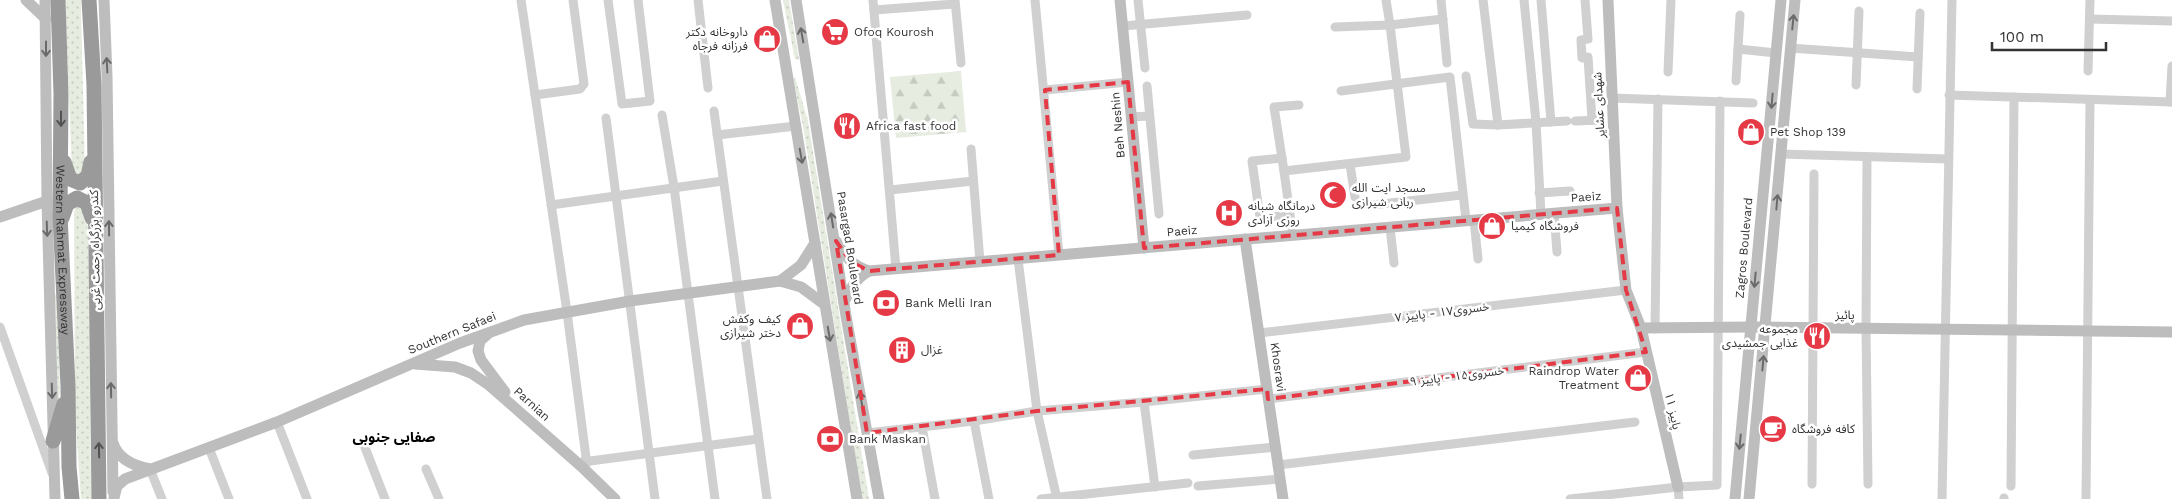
<svg xmlns="http://www.w3.org/2000/svg" width="2172" height="499" font-family="'Work Sans','Noto Sans Arabic',sans-serif">
<style>
.grass{fill:url(#grass-dots)}
.forest{fill:url(#forest-firs)}
.lines{fill:none;stroke-linecap:round;stroke-linejoin:round}
.street{stroke:#d0d0d0;stroke-width:9}
.secondary{stroke:#bdbdbd;stroke-width:11}
.highway{stroke:#9a9a9a;stroke-width:15}
.oneway{stroke:#6a6a6a}
.oneway2{stroke:#525252}
.marked{fill:none;stroke:#e63946;stroke-width:4;stroke-dasharray:10 6;stroke-linejoin:round}
.labels{text-anchor:middle;stroke-width:5;stroke-linejoin:round;paint-order:stroke}
.poi-label{font-size:12px;fill:#333;stroke:#fff;text-anchor:start}
.street-label{font-size:12px;fill:#333;stroke:#fff}
.neighbourhood-label{font-size:14px;font-weight:bold;fill:#000;stroke:#fff}
</style>
<defs>
<pattern id="grass-dots" width="8" height="8" patternUnits="userSpaceOnUse" patternTransform="scale(1.25)"><rect width="8" height="8" fill="#e6ecdf"/><path d="M2 2h.1M6 6h.1" fill="none" stroke="#c6cbc0" stroke-width="1.8" stroke-linecap="round"/></pattern>
<pattern id="forest-firs" width="22" height="20" patternUnits="userSpaceOnUse" patternTransform="scale(1.25)"><rect width="22" height="20" fill="#e6ecdf"/><path d="M5 1l3.5 6h-7zM16 11l3.5 6h-7z" fill="#c6cbc0"/></pattern>
</defs>
<rect width="100%" height="100%" fill="#fff"/>
<g class="grass">
<polygon points="65,0 81,0 81,11 85,172 77,177 72,171"/>
<polygon points="783,0 789,0 799,60 795,59"/>
<polygon points="795,77 808,121 869,499 862,499 803,126 793,79"/>
<polygon points="77,203 87,213 91,324 90,440 92,499 81,499 75,408 74,212"/>
<polygon points="58,293 60,393 58,404 55,295"/>
</g>
<polygon class="forest" points="961,71 966,132 896,138 890,77"/>
<g class="lines">
<g class="street">
<polyline points="521,0 567,312 586,457 582,467"/>
<polyline points="608,0 622,104 650,101 638,0"/>
<polyline points="698,0 708,88"/>
<polyline points="873,0 896,269"/>
<polyline points="955,0 961,63"/>
<polyline points="1035,0 1059,255"/>
<polyline points="1138,0 1145,68"/>
<polyline points="1441,0 1447,63"/>
<polyline points="1483,0 1498,125"/>
<polyline points="1524,0 1536,122 1541,214"/>
<polyline points="1541,0 1551,122"/>
<polyline points="1585,0 1588,39 1581,40 1582,58 1588,57 1592,120"/>
<polyline points="874,10 955,4"/>
<polyline points="2090,19 2172,21"/>
<polyline points="1123,26 1247,15"/>
<polyline points="1335,27 1390,25 1386,0"/>
<polyline points="1790,48 1918,57"/>
<polyline points="1738,49 1776,53"/>
<polyline points="2088,71 2090,0"/>
<polyline points="1668,72 1671,0"/>
<polyline points="1466,76 1473,124 1498,125 1567,121"/>
<polyline points="1736,81 1740,15"/>
<polyline points="1856,85 1859,11"/>
<polyline points="1147,86 1159,214"/>
<polyline points="1917,89 1920,13"/>
<polyline points="1045,90 1128,82"/>
<polyline points="1341,91 1450,77 1466,220"/>
<polyline points="535,95 580,89 584,84 573,0"/>
<polyline points="1949,95 2172,102"/>
<polyline points="1612,98 1753,103"/>
<polyline points="2170,102 2172,66"/>
<polyline points="714,111 767,499"/>
<polyline points="662,115 674,187 715,499"/>
<polyline points="1131,117 1149,116"/>
<polyline points="606,118 655,499"/>
<polyline points="1575,121 1601,120"/>
<polyline points="717,135 796,126"/>
<polyline points="971,149 980,262"/>
<polyline points="1781,154 1948,159"/>
<polyline points="1867,157 1866,329 1868,484"/>
<polyline points="1282,158 1274,107 1299,105"/>
<polyline points="1350,164 1355,197"/>
<polyline points="1284,171 1406,157 1390,25 1443,19"/>
<polyline points="890,190 973,181"/>
<polyline points="1539,193 1570,191"/>
<polyline points="551,205 723,181"/>
<polyline points="1373,205 1462,195"/>
<polyline points="1554,213 1557,252"/>
<path d="M1290 215 1260 218 1252 161 1282 158C1286 184 1289 209 1293 235"/>
<polyline points="1474,220 1478,259"/>
<polyline points="1390,227 1394,263"/>
<polyline points="1018,259 1037,411 1057,499"/>
<polyline points="0,327 52,473"/>
<polyline points="1655,329 1658,99"/>
<polyline points="1259,333 1626,290"/>
<polyline points="1268,399 1646,352"/>
<polyline points="1144,402 1155,487"/>
<polyline points="974,421 989,499"/>
<polyline points="277,422 307,499"/>
<polyline points="922,427 935,499"/>
<polyline points="867,433 974,421 1037,411 1144,402 1267,389"/>
<polyline points="364,445 385,499"/>
<polyline points="209,448 229,499"/>
<polyline points="1193,455 1276,447"/>
<polyline points="1278,465 1635,422"/>
<polyline points="582,466 590,461 758,439"/>
<polyline points="150,469 162,499"/>
<polyline points="426,469 439,499"/>
<polyline points="1812,484 1814,174"/>
<polyline points="1198,486 1280,479"/>
<polyline points="2011,486 2014,97"/>
<polyline points="1678,487 1679,499"/>
<polyline points="2086,498 2090,100"/>
<polyline points="1041,499 1188,483"/>
<polyline points="1570,499 1678,487 1717,485 1720,101"/>
<polyline points="1942,499 1952,0"/>
<polyline points="2004,499 2004,498"/>
</g>
<g class="secondary">
<polyline points="26,0 46,19"/>
<polyline points="45,0 47,201 55,499"/>
<polyline points="104,0 107,76 113,492"/>
<polyline points="775,0 857,499"/>
<polyline points="796,0 846,316 879,499"/>
<polyline points="1120,0 1144,248"/>
<polyline points="1608,0 1617,208 1626,290 1641,328 1678,487"/>
<polyline points="0,217 47,201"/>
<polyline points="1245,239 1283,499"/>
<path d="M836 241C845 256 852 266 869 271L1617 208"/>
<polyline points="780,281 801,265 815,243"/>
<path d="M844 302C851 288 855 279 869 271"/>
<polyline points="1641,328 1751,327 2172,332"/>
<polyline points="489,333 480,341 478,351 481,360 505,392"/>
<polyline points="415,364 455,367 471,373 489,385 582,467 615,499"/>
<path d="M113 443C118 459 134 466 150 469"/>
<polyline points="114,498 117,486 125,479 277,422 460,343 524,320 630,301 780,281 801,287 824,304"/>
<polyline points="1735,499 1781,0"/>
<polyline points="1749,499 1795,0"/>
</g>
<g class="highway">
<path id="s1" d="M58 0 61 94 60 215 68 386 69 467 72 499"/>
<polyline points="89,0 94,85 99,499"/>
<polyline points="64,162 70,179 80,183 88,176 91,162"/>
<polyline points="62,218 67,204 77,198 87,203 92,218"/>
<polyline points="53,441 64,404"/>
</g>
</g>
<defs><path id="oneway-shaft" d="M-6 0H5M1.5-3L5.5 0L1.5 3" fill="none" stroke-width="1.6" stroke-linecap="round" stroke-linejoin="round" transform="scale(1.25)"/></defs>
<g class="oneway">
<use href="#oneway-shaft" transform="translate(1793 22) rotate(-84)"/>
<use href="#oneway-shaft" transform="translate(802 35) rotate(-100)"/>
<use href="#oneway-shaft" transform="translate(46 49) rotate(90)"/>
<use href="#oneway-shaft" transform="translate(107 65) rotate(-93)"/>
<use href="#oneway-shaft" transform="translate(1772 101) rotate(95)"/>
<use href="#oneway-shaft" transform="translate(801 156) rotate(80)"/>
<use href="#oneway-shaft" transform="translate(1777 202) rotate(-85)"/>
<use href="#oneway-shaft" transform="translate(832 220) rotate(-99)"/>
<use href="#oneway-shaft" transform="translate(109 228) rotate(-91)"/>
<use href="#oneway-shaft" transform="translate(47 229) rotate(88)"/>
<use href="#oneway-shaft" transform="translate(1755 280) rotate(95)"/>
<use href="#oneway-shaft" transform="translate(829 334) rotate(80)"/>
<use href="#oneway-shaft" transform="translate(1763 363) rotate(-85)"/>
<use href="#oneway-shaft" transform="translate(111 390) rotate(-91)"/>
<use href="#oneway-shaft" transform="translate(52 391) rotate(88)"/>
<use href="#oneway-shaft" transform="translate(861 399) rotate(-100)"/>
<use href="#oneway-shaft" transform="translate(1740 442) rotate(96)"/>
</g>
<g class="oneway2">
<use href="#oneway-shaft" transform="translate(61 119) rotate(90)"/>
<use href="#oneway-shaft" transform="translate(99 450) rotate(-91)"/>
</g>
<path class="marked" d="M1128 82 1144 248 1617 208 1626 290 1646 352 1268 399 1267 389 1037 411 867 433 836 241 851 262 869 271 1059 255 1045 90Z"/>
<defs>
<g id="supermarket-disc" transform="scale(1.4375)"><circle r="9.5" fill="#e63946" stroke="#fff"/><path d="M-6-5.5h2.5l.6 2H6L4.5 2H-2.5L-4.4-4H-6ZM-1.5 3.2a1.3 1.3 0 1 0 .1 0ZM3 3.2a1.3 1.3 0 1 0 .1 0Z" fill="#fff"/></g>
<g id="shop-disc" transform="scale(1.4375)"><circle r="9.5" fill="#e63946" stroke="#fff"/><path d="M-5-2.5h2.3a2.7 3.5 0 0 1 5.4 0H5L5.5 6h-11ZM-1.5-2.5h3a1.5 2.3 0 0 0-3 0Z" fill="#fff"/></g>
<g id="restaurant-disc" transform="scale(1.4375)"><circle r="9.5" fill="#e63946" stroke="#fff"/><path d="M-5-6h1v4h1v-4h1v4h1v-4h1v5L-1.5 .5V6h-2V.5L-5-1ZM5-6V6H3V1.5H1.5Q1.5-4 5-6Z" fill="#fff"/></g>
<g id="mosque-disc" transform="scale(1.4375)"><circle r="9.5" fill="#e63946" stroke="#fff"/><path d="M3.5-4.9A6 6 0 1 0 3.5 4.9A5 5 0 1 1 3.5-4.9Z" fill="#fff"/></g>
<g id="hospital-disc" transform="scale(1.4375)"><circle r="9.5" fill="#e63946" stroke="#fff"/><path d="M-5-5h3v3.5h4V-5h3V5h-3V1.5h-4V5h-3Z" fill="#fff"/></g>
<g id="bank-disc" transform="scale(1.4375)"><circle r="9.5" fill="#e63946" stroke="#fff"/><path d="M-6-4H6V4H-6ZM0-2.3a2.3 2.3 0 1 0 0 4.6a2.3 2.3 0 1 0 0-4.6Z" fill="#fff"/></g>
<g id="building-disc" transform="scale(1.4375)"><circle r="9.5" fill="#e63946" stroke="#fff"/><path d="M-4-6H4V6H1V3H-1V6H-4ZM-2.5-4.3h1.7v1.8h-1.7ZM.8-4.3h1.7v1.8H.8ZM-2.5-1h1.7V.8h-1.7ZM.8-1h1.7V.8H.8Z" fill="#fff"/></g>
<g id="cafe-disc" transform="scale(1.4375)"><circle r="9.5" fill="#e63946" stroke="#fff"/><path d="M-5.5-4.5H6V0H3Q3 3.5 0 3.5H-2.5Q-5.5 3.5-5.5 0ZM3-3.2v2h1.7v-2ZM-6 4.5H4V6H-6Z" fill="#fff"/></g>
</defs>
<g fill-rule="evenodd">
<use href="#supermarket-disc" x="835" y="32"/>
<use href="#shop-disc" x="767" y="39"/>
<use href="#restaurant-disc" x="847" y="126"/>
<use href="#shop-disc" x="1751" y="132"/>
<use href="#mosque-disc" x="1333" y="195"/>
<use href="#hospital-disc" x="1229" y="213"/>
<use href="#shop-disc" x="1492" y="226"/>
<use href="#bank-disc" x="886" y="303"/>
<use href="#shop-disc" x="800" y="326"/>
<use href="#restaurant-disc" x="1817" y="336"/>
<use href="#building-disc" x="902" y="350"/>
<use href="#shop-disc" x="1638" y="378"/>
<use href="#cafe-disc" x="1773" y="429"/>
<use href="#bank-disc" x="830" y="439"/>
</g>
<g class="labels">
<g class="poi-label">
<text x="748" y="36" text-anchor="end">داروخانه دکتر<tspan x="748" dy="14">فرزانه فرجاه</tspan></text>
<text x="854" y="36">Ofoq Kourosh</text>
<text x="866" y="130">Africa fast food</text>
<text x="1770" y="136">Pet Shop 139</text>
<text x="1352" y="192">مسجد ایت الله<tspan x="1352" dy="14">ربانی شیرازی</tspan></text>
<text x="1248" y="210">درمانگاه شبانه<tspan x="1248" dy="14">روزی آزادی</tspan></text>
<text x="1511" y="230">فروشگاه کیمیا</text>
<text x="905" y="307">Bank Melli Iran</text>
<text x="781" y="323" text-anchor="end">کیف وکفش<tspan x="781" dy="14">دختر شیرازی</tspan></text>
<text x="1798" y="333" text-anchor="end">مجموعه<tspan x="1798" dy="14">غذایی جمشیدی</tspan></text>
<text x="921" y="354">غزال</text>
<text x="1619" y="375" text-anchor="end">Raindrop Water<tspan x="1619" dy="14">Treatment</tspan></text>
<text x="1792" y="433">کافه فروشگاه</text>
<text x="849" y="443">Bank Maskan</text>
</g>
<g class="street-label">
<text transform="translate(1599 105) rotate(-93)" y="4">شهدای عشایر</text>
<text transform="translate(1118 125) rotate(-95)" y="4">Beh Neshin</text>
<text transform="translate(1586 197) rotate(-4)" y="4">Paeiz</text>
<text transform="translate(1182 231) rotate(-5)" y="4">Paeiz</text>
<text transform="translate(850 248) rotate(81)" y="4">Pasargad Boulevard</text>
<text transform="translate(1744 248) rotate(-85)" y="4">Zagros Boulevard</text>
<text dy="4" stroke="none"><textPath href="#s1" startOffset="250">Western Rahmat Expressway</textPath></text>
<text transform="translate(95 250) rotate(-91)" y="4">کندرو بزرگراه رحمت غربی</text>
<text transform="translate(1442 312) rotate(-7)" y="4">خسروى۱۷ - پاییز ۷</text>
<text transform="translate(1845 315) rotate(1)" y="4">پائیز</text>
<text transform="translate(452 333) rotate(-22)" y="4">Southern Safaei</text>
<text transform="translate(1278 367) rotate(82)" y="4">Khosravi</text>
<text transform="translate(1457 376) rotate(-7)" y="4">خسروى۱۵ - پاییز ۹</text>
<text transform="translate(532 404) rotate(42)" y="4">Parnian</text>
<text transform="translate(1673 411) rotate(77)" y="4">پاییز ۱۱</text>
</g>
<g class="neighbourhood-label">
<text x="394" y="442">صفایی جنوبی</text>
</g>
</g>
<path d="M1992 42v8h114v-8" fill="none" stroke="#333333" stroke-width="2.5"/>
<text x="2000" y="42" font-size="15" fill="#333333" stroke="#ffffff" stroke-width="4" paint-order="stroke">100 m</text>
</svg>
